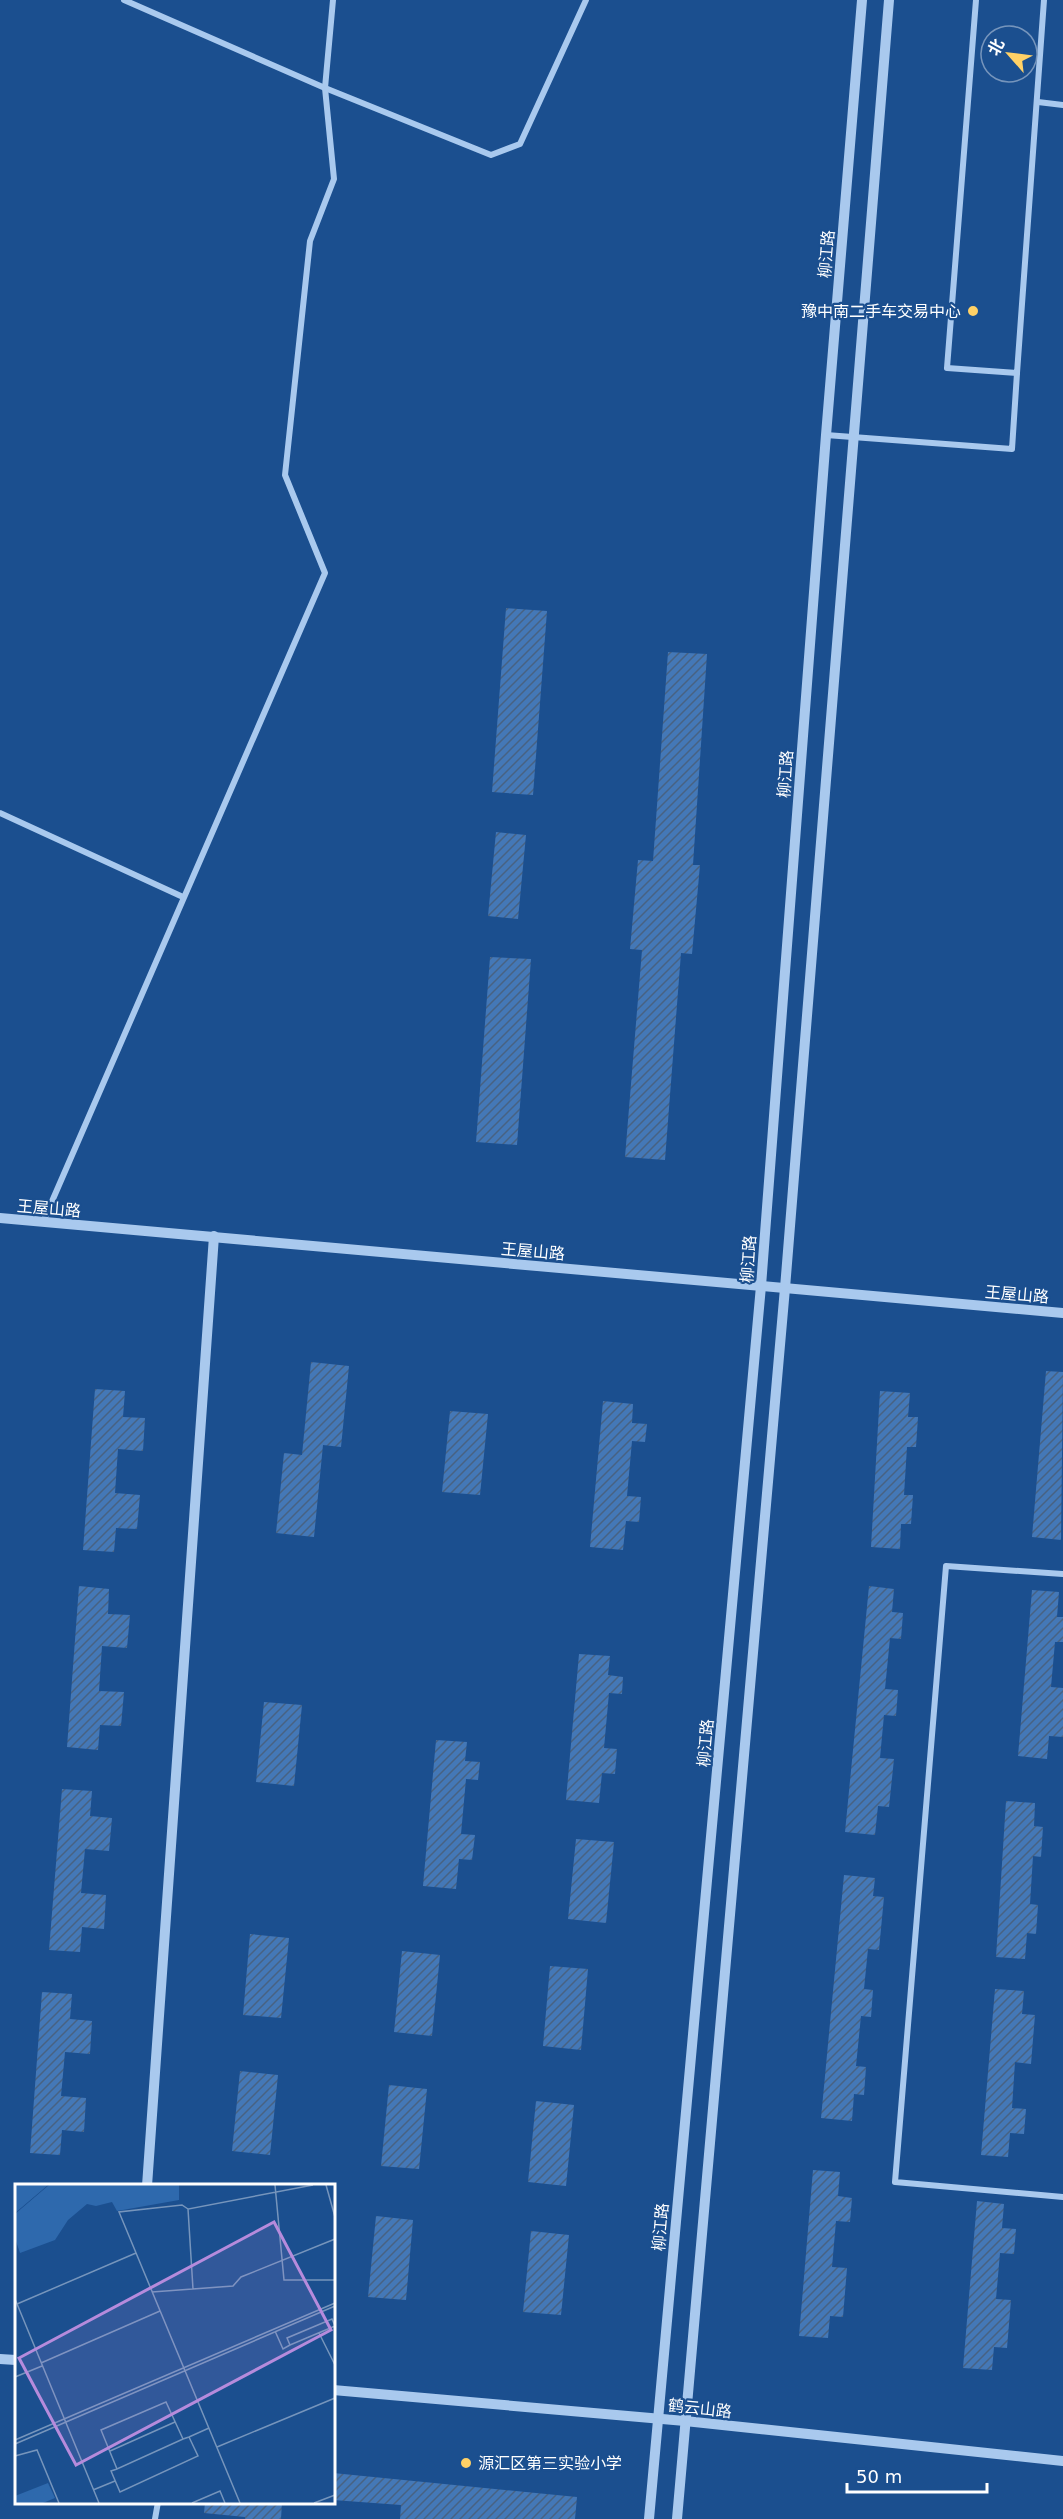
<svg xmlns="http://www.w3.org/2000/svg" width="1063" height="2519" font-family="'DejaVu Sans','Noto Sans SC',sans-serif">
<style>
.building{fill:url(#building-hatch)}
.lines{fill:none;stroke-linecap:round;stroke-linejoin:round}
.minor{stroke:#a9c9ee;stroke-width:6}
.tertiary{stroke:#a9c9ee;stroke-width:10}
.poi-dot{fill:#ffd166;stroke:#1b4f8f;stroke-width:2}
.labels{text-anchor:middle;stroke-width:4.5;stroke-linejoin:round;paint-order:stroke}
.street-label{font-size:16px;fill:#fff;stroke:#1b4f8f}
.poi-label{font-size:16px;fill:#fff;stroke:#1b4f8f;text-anchor:end}
.inset-road{fill:none;stroke:#7695bc;stroke-width:1.5}
.view{fill:#b68bdc;fill-opacity:0.15;stroke:#b68bdc;stroke-width:3}
.inset-edge{fill:none;stroke:#fff;stroke-width:3}
</style>
<defs>
<pattern id="building-hatch" width="6" height="6" patternUnits="userSpaceOnUse" patternTransform="scale(1.5)"><rect width="6" height="6" fill="#4478b7"/><path d="M-1 1l2-2M0 6l6-6M5 7l2-2" fill="none" stroke="#486282"/></pattern>
</defs>
<rect width="100%" height="100%" fill="#1b4f8f"/>
<g class="building">
<polygon points="506,608 547,611 533,795 492,792"/>
<polygon points="668,652 707,654 693,865 700,865 692,954 681,953 665,1160 625,1157 642,950 630,949 638,860 653,861"/>
<polygon points="496,832 526,835 518,919 488,916"/>
<polygon points="490,957 531,959 517,1145 476,1142"/>
<polygon points="311,1362 349,1366 341,1447 323,1445 314,1537 276,1533 284,1453 302,1455"/>
<polygon points="1046,1371 1063,1372 1061,1540 1032,1537"/>
<polygon points="95,1389 125,1391 123,1417 145,1418 143,1451 118,1449 115,1493 140,1495 137,1529 116,1528 114,1552 83,1550"/>
<polygon points="880,1391 910,1393 908,1417 918,1417 916,1447 907,1447 904,1495 913,1495 911,1524 901,1524 900,1549 871,1547"/>
<polygon points="603,1401 633,1404 632,1423 647,1424 645,1442 632,1441 627,1496 641,1497 639,1522 626,1521 623,1550 590,1547"/>
<polygon points="450,1411 488,1414 480,1495 442,1492"/>
<polygon points="79,1586 109,1589 108,1614 130,1615 127,1648 102,1646 99,1691 124,1692 121,1726 100,1725 98,1750 67,1747"/>
<polygon points="869,1586 894,1589 892,1612 903,1613 901,1639 890,1638 885,1689 898,1690 896,1716 884,1715 880,1758 894,1759 889,1807 878,1806 875,1835 845,1832"/>
<polygon points="1032,1590 1059,1592 1057,1617 1063,1617 1063,1642 1055,1642 1051,1687 1063,1688 1063,1737 1049,1736 1047,1759 1018,1756"/>
<polygon points="579,1654 610,1656 608,1675 623,1677 622,1694 609,1693 604,1748 617,1749 615,1774 602,1773 599,1803 566,1800"/>
<polygon points="264,1702 302,1705 294,1786 256,1782"/>
<polygon points="436,1740 467,1742 465,1761 480,1762 478,1780 466,1779 461,1834 475,1835 472,1860 459,1859 456,1889 423,1886"/>
<polygon points="62,1789 92,1791 90,1816 112,1818 109,1851 85,1849 81,1893 106,1895 104,1929 82,1927 80,1952 49,1950"/>
<polygon points="1006,1801 1035,1803 1034,1826 1043,1827 1041,1857 1033,1856 1030,1904 1038,1905 1036,1934 1027,1933 1025,1959 996,1957"/>
<polygon points="576,1839 614,1842 606,1923 568,1919"/>
<polygon points="844,1875 875,1878 873,1896 884,1897 879,1950 868,1949 864,1989 873,1990 871,2017 861,2016 856,2066 866,2067 864,2095 854,2094 852,2121 821,2118"/>
<polygon points="250,1934 289,1938 281,2018 243,2015"/>
<polygon points="402,1951 440,1955 432,2036 394,2032"/>
<polygon points="550,1966 588,1969 581,2050 543,2046"/>
<polygon points="995,1989 1024,1991 1022,2014 1035,2015 1031,2064 1015,2062 1012,2108 1026,2109 1024,2134 1010,2133 1008,2157 981,2155"/>
<polygon points="42,1992 72,1994 70,2019 92,2021 90,2054 65,2052 61,2096 86,2098 84,2132 62,2130 60,2155 30,2153"/>
<polygon points="240,2071 278,2075 270,2155 232,2151"/>
<polygon points="389,2085 427,2089 419,2169 381,2166"/>
<polygon points="536,2101 574,2105 566,2186 528,2182"/>
<polygon points="813,2170 840,2172 838,2196 852,2198 850,2222 836,2221 832,2267 847,2268 843,2317 830,2316 828,2338 799,2336"/>
<polygon points="977,2201 1004,2204 1002,2228 1016,2229 1014,2254 1000,2253 996,2299 1011,2300 1007,2348 994,2347 992,2370 963,2368"/>
<polygon points="376,2216 413,2220 406,2300 368,2297"/>
<polygon points="531,2231 569,2235 561,2315 523,2312"/>
<polygon points="333,2473 577,2497 575,2519 400,2519 401,2505 333,2500"/>
<polygon points="205,2502 282,2502 281,2519 245,2519 245,2517 204,2513"/>
</g>
<g class="lines">
<g class="minor">
<polyline points="124,0 325,88 491,155 520,144 586,0"/>
<polyline points="976,0 947,368 1017,373 1044,0"/>
<polyline points="1038,102 1063,105"/>
<polyline points="826,435 1012,449 1017,373"/>
<polyline points="0,813 183,897"/>
<polyline points="43,1222 325,573 285,475 310,241 334,179 325,88 333,0"/>
<polyline points="1063,1574 946,1566 895,2182 1063,2197"/>
<polyline points="155,2519 158,2502"/>
</g>
<g class="tertiary">
<polyline points="0,1218 1063,1313"/>
<polyline points="147,2186 214,1236"/>
<polyline points="0,2359 16,2360"/>
<polyline points="333,2390 685,2421 1063,2461"/>
<polyline points="649,2519 761,1286 826,435 862,0"/>
<polyline points="677,2519 785,1288 889,0"/>
</g>
</g>
<g class="poi-dot">
<circle cx="973" cy="311" r="6"/>
<circle cx="466" cy="2463" r="6"/>
</g>
<g class="labels">
<g class="street-label">
<text transform="translate(826 254) rotate(-85)" y="6">柳江路</text>
<text transform="translate(785 774) rotate(-86)" y="6">柳江路</text>
<text transform="translate(49 1208) rotate(5)" y="6">王屋山路</text>
<text transform="translate(533 1251) rotate(5)" y="6">王屋山路</text>
<text transform="translate(748 1259) rotate(-86)" y="6">柳江路</text>
<text transform="translate(1017 1294) rotate(5)" y="6">王屋山路</text>
<text transform="translate(705 1743) rotate(-85)" y="6">柳江路</text>
<text transform="translate(660 2227) rotate(-85)" y="6">柳江路</text>
<text transform="translate(700 2408) rotate(6)" y="6">鹤云山路</text>
</g>
<g class="poi-label">
<text x="961" y="317">豫中南二手车交易中心</text>
<text x="478" y="2469" text-anchor="start">源汇区第三实验小学</text>
</g>
</g>
<g transform="translate(15 2184)">
<rect width="320" height="320" fill="#1b4f8f"/>
<path d="M34 1H164V16L102 27 97 18 81 22 72 20 53 36 40 56 5 69 0 54V30Z" fill="#2e69ad"/>
<path d="M0 1H33L0 29ZM33 299 40 314 28 319H0V312Z" fill="#2e69ad"/>
<path class="inset-road" d="M260 1 269 96H320M311 1 320 33M173 25 167 21 104 28 225 319M178 105 173 25 298 1M137 108 218 102 226 93 320 55M0 115 84 319M2 120 121 69M317 135 320 142 275 161 272 154ZM260 147 268 165 275 161M304 149 320 181M26 179 145 127M0 193 27 182M168 255 151 218 86 246 102 285 168 255 174 253 194 244M0 256 320 119M0 260 320 122M202 263 320 214M95 267 160 238M0 272 22 266 44 319M102 285 96 287 105 308 183 272 174 253M78 306 100 297M177 319 205 307 210 319M299 319 320 311"/>
<path class="view" d="M259 38 316 146 61 281 4 174Z"/>
<rect width="320" height="320" class="inset-edge"/>
</g>
<g transform="translate(1009 54) rotate(298)"><circle r="28" fill="#1b4f8f" stroke="#7695bc" stroke-width="1.5"/>
<path d="M0-4.5L10 22L0 15L-10 22Z" fill="#ffd166"/>
<text y="-9" font-size="16" font-weight="bold" text-anchor="middle" fill="#ffffff">北</text>
</g>
<path d="M847 2483v9h140v-9" fill="none" stroke="#ffffff" stroke-width="3"/>
<text x="856" y="2483" font-size="18" fill="#ffffff" stroke="#1b4f8f" stroke-width="4.5" paint-order="stroke">50 m</text>
</svg>
